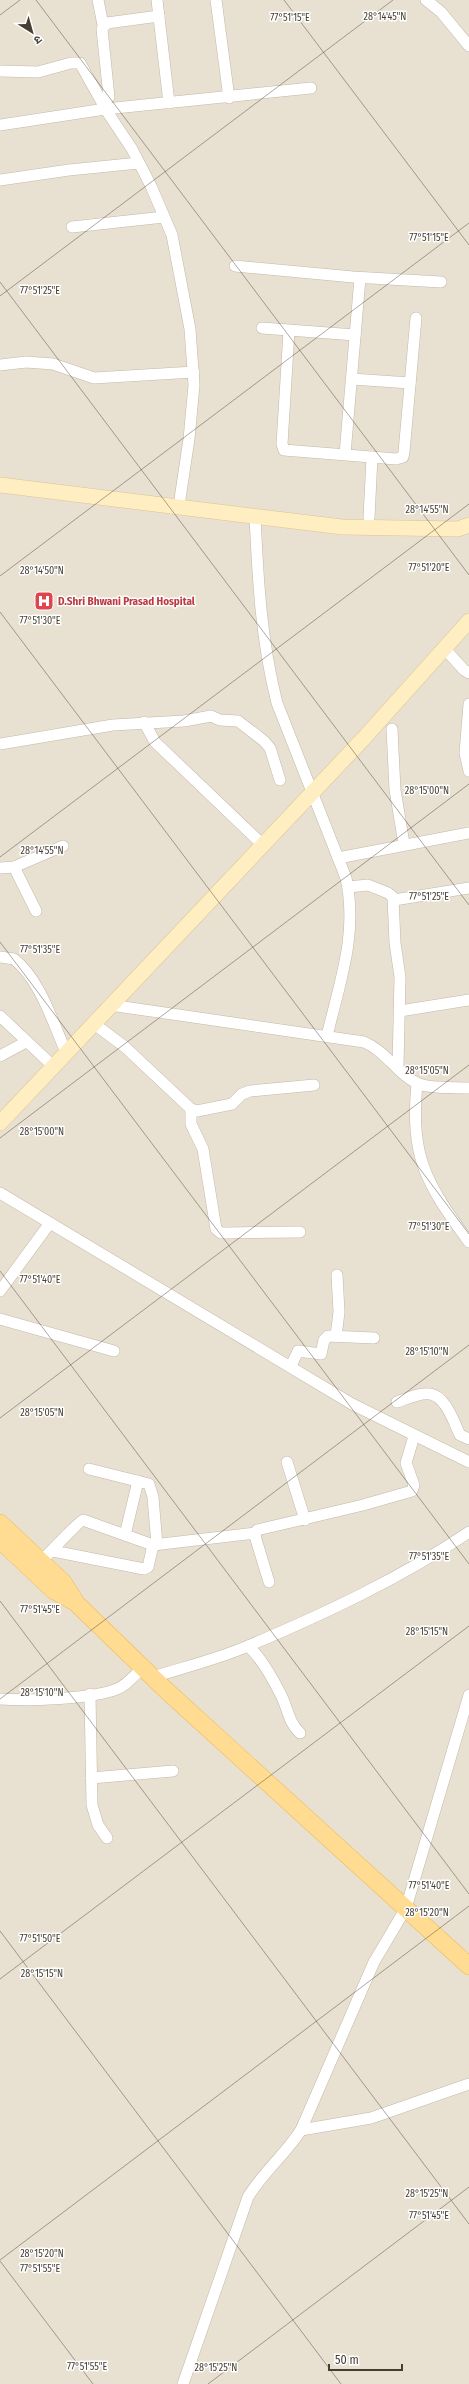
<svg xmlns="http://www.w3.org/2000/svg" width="469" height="2384" font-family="'Fira Sans Condensed','Noto Sans Devanagari',sans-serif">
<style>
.residential{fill:#e8e0d1}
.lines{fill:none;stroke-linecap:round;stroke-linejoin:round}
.street-casing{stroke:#c2b8a9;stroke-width:12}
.secondary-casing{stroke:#dbc491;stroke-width:16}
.primary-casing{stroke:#edbb58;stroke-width:18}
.street{stroke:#fff;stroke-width:11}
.secondary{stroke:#ffeec2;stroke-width:15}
.primary{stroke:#ffdc91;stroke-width:17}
.ticks{fill:none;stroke:#463e33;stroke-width:1;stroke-opacity:0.45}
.labels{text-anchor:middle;stroke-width:3;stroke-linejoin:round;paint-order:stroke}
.health-label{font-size:11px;font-weight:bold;fill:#be3a42;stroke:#fff;text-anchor:start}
.ticks-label{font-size:10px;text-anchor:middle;fill:#463e33;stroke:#fff;stroke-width:3;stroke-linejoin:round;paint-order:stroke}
</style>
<rect width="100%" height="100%" fill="#f3eee4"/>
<rect class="residential" x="0" y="0" width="469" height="2384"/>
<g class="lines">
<g class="street-casing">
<g id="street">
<polyline points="98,0 103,25"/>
<polyline points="157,0 169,103"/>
<polyline points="216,0 229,98"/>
<polyline points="426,0 441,12 469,46"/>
<polyline points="0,71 38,72 71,63 80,63 108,113 132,149 151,186 172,235 190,329 194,385 189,439 180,499"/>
<polyline points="103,105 109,97 102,29 107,23 159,16"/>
<polyline points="0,125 105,109 311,88"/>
<polyline points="0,180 69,170 139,163"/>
<polyline points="72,227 164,217"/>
<polyline points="235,266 353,277 441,282"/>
<polyline points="262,328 355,335"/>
<polyline points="289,331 282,444 284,450 396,459 403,457 404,452 416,318"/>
<polyline points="0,365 26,362 53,364 94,378 194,372"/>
<polyline points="352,379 410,383"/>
<polyline points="345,454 360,278"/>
<path d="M255 516C258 581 261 640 277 703L346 878C358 934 340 981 327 1036"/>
<polyline points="369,518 372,457"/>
<polyline points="444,648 464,670 469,673"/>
<polyline points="469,704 465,753 469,771"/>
<polyline points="144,722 155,742 262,844"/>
<polyline points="392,729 395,790 404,844"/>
<polyline points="0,744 113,725 184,721 211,716 220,720 238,721 264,741 270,748 280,780"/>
<polyline points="338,858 469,833"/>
<polyline points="14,867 36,911"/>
<polyline points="0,868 14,867 63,846"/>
<polyline points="348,887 368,885 388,893 393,897 395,943 400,977 398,1067"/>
<polyline points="394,900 469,888"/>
<path d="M0 957 14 959C41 981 52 1021 66 1052"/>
<path d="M110 1005 364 1042C386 1051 399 1076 419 1084 433 1089 454 1087 469 1088"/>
<polyline points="400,1011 469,1000"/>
<polyline points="0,1016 53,1066"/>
<polyline points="93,1023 125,1047 191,1109 197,1111 232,1104 242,1094 250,1091 314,1085"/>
<polyline points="0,1056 26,1042"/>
<path d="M417 1083C410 1158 426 1183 469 1242"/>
<polyline points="191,1109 191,1124 203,1149 216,1229 221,1233 225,1233 300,1232"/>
<polyline points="0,1193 352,1404 469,1462"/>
<polyline points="0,1291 50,1223"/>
<polyline points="0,1319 114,1351"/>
<polyline points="336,1336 339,1312 337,1275"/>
<polyline points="291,1366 298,1351 321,1354 324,1340 328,1336 374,1338"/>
<path d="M397 1402C406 1399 421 1392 430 1394 446 1396 454 1423 460 1435L469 1439"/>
<polyline points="287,1462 305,1520"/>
<polyline points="89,1469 149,1484 153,1497 157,1545"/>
<polyline points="125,1535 138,1481"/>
<polyline points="53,1551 144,1569 148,1567 153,1545"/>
<path d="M41 1561C48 1555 79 1521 83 1520L153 1545 256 1533"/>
<polyline points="269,1582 255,1536 257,1530 363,1505 412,1491 414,1485 406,1463 414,1436"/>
<path d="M248 1646C262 1658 274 1681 282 1697 288 1710 289 1723 300 1733"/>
<path d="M153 1677C185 1667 218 1659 248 1646 324 1614 401 1578 469 1532"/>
<polyline points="90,1694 92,1805 98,1825 107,1838"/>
<path d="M0 1699C27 1701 93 1699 117 1689 127 1685 135 1675 143 1667"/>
<polyline points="91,1778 173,1771"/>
<polyline points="301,2130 371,2118 469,2084"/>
<path d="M183 2384 248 2197C263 2172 285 2155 301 2130L374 1962 406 1908 469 1695"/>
</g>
</g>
<g class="secondary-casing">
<g id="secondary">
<polyline points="0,485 342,527 458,529 469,525"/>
<polyline points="0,1123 364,738 469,621"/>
</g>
</g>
<g class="primary-casing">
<g id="primary">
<polyline points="0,1523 63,1582 77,1604 168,1692 469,1966"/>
<polyline points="0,1540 53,1590 73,1601"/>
</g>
</g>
<use href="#street" class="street"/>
<use href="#secondary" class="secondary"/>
<use href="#primary" class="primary"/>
</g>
<path class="ticks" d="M36 0 469 575M284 0 469 245M0 15 20 0M0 282 469 905M0 296 393 0M0 576 469 223M0 612 469 1234M0 857 469 504M0 942 469 1564M0 1138 469 784M0 1271 469 1894M0 1418 469 1065M0 1601 469 2224M0 1699 469 1345M0 1931 341 2384M0 1979 469 1626M0 2260 469 1906M0 2261 93 2384M208 2384 469 2187"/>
<defs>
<g id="hospital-square" transform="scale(1)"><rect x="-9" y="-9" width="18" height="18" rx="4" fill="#e0444e" stroke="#fff"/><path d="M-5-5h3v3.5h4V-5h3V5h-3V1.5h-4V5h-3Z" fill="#fff"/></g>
</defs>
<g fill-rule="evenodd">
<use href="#hospital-square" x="44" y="601"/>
</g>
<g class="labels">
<g class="health-label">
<text x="58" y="605">D.Shri Bhwani Prasad Hospital</text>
</g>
</g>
<g class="ticks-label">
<text x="385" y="20">28°14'45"N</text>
<text x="290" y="21">77°51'15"E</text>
<text x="429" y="241">77°51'15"E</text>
<text x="40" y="294">77°51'25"E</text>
<text x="427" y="513">28°14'55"N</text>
<text x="429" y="571">77°51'20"E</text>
<text x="42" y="574">28°14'50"N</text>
<text x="40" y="624">77°51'30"E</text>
<text x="427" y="794">28°15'00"N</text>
<text x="42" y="854">28°14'55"N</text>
<text x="429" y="900">77°51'25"E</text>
<text x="40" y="953">77°51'35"E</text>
<text x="427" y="1074">28°15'05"N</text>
<text x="42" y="1135">28°15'00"N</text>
<text x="429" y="1230">77°51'30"E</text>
<text x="40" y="1283">77°51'40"E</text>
<text x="427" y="1355">28°15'10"N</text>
<text x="42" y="1416">28°15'05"N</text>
<text x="429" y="1560">77°51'35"E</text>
<text x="40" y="1613">77°51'45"E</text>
<text x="427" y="1635">28°15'15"N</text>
<text x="42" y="1696">28°15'10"N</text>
<text x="429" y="1889">77°51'40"E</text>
<text x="427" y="1916">28°15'20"N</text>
<text x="40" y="1942">77°51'50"E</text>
<text x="42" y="1977">28°15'15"N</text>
<text x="427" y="2197">28°15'25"N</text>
<text x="429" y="2219">77°51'45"E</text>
<text x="42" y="2257">28°15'20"N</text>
<text x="40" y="2272">77°51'55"E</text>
<text x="87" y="2370">77°51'55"E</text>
<text x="216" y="2371">28°15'25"N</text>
</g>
<g transform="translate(32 32) rotate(143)" stroke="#ffffff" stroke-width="3" paint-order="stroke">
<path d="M0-3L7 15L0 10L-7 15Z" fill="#463e33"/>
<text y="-6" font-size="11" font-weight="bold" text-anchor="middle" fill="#463e33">उ</text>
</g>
<path d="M329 2364v6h73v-6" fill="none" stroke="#463e33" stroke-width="2"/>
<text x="335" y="2364" font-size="12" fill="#463e33" stroke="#ffffff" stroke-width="3" paint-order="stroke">50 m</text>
</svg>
